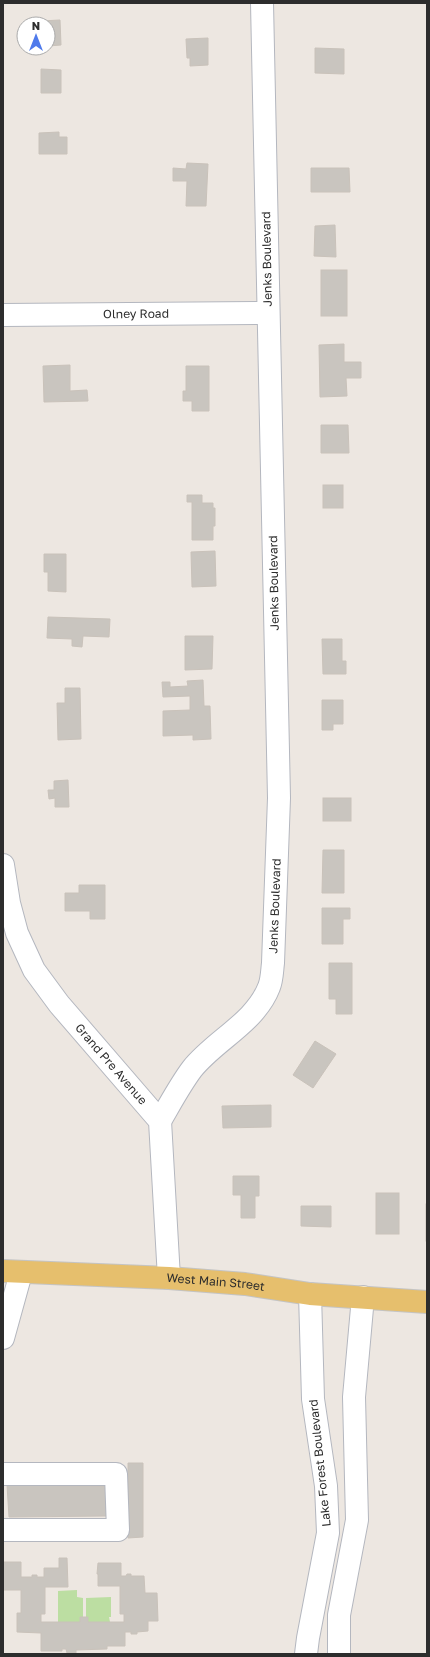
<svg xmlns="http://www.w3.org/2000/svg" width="430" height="1657" font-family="'Golos Text',sans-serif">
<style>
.green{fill:#bcdea2}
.building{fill:#c9c5bf;stroke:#c9c2ba}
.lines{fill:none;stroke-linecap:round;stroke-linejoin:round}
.minor-casing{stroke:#b4b7bf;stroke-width:24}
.primary-casing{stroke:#c4c4c4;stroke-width:24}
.minor{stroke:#fff;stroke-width:22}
.primary{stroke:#e6bf6d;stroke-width:22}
.labels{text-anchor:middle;stroke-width:4;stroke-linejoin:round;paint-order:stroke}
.street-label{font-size:12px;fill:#2d2d2d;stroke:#fff}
</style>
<rect width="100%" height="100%" fill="#ede7e1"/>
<g class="green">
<polygon points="77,1590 77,1597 83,1598 83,1617 80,1622 58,1622 58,1591"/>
<polygon points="111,1597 111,1617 109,1617 110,1622 88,1622 88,1617 86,1617 86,1598"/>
</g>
<g class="building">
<polygon points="60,20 61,45 48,46 48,24 41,24 41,21"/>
<polygon points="208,38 208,65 190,66 190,58 187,58 186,39"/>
<polygon points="315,48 344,49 344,74 315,73"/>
<polygon points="41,69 61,70 61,93 41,93"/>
<polygon points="59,132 59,137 67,137 67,154 39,154 39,133"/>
<polygon points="187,163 208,164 206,206 186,206 187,181 173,181 173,168 186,169"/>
<polygon points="311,168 349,168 350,192 311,192"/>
<polygon points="335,225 336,257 314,256 315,226"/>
<rect x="321" y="270" width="26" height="46"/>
<polygon points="344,344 344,362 361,362 361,378 346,378 347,396 320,397 319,345"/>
<polygon points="70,365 70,391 87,390 88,401 44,402 43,366"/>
<polygon points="186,366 209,366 209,411 192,411 192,401 183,401 183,391 186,391"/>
<polygon points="321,425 348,425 349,453 321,453"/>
<rect x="323" y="485" width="20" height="23"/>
<polygon points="187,495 202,495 202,503 213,503 213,508 215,508 215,526 213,526 213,540 192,540 192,502 187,502"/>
<polygon points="215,551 216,586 192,587 191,552"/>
<polygon points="44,554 66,554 66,592 48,591 48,572 44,572"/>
<polygon points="48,617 110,619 109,637 83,636 82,647 72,646 72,639 47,638"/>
<polygon points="185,636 213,636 212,669 185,670"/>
<polygon points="322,639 342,639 342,661 346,661 346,674 323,674"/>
<polygon points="203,680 204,706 210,706 211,739 193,740 193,735 163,736 163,711 190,710 190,696 163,697 162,682 170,682 170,687 188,686 187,681"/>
<polygon points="65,688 80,688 81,739 58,740 57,703 65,703"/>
<polygon points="322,700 343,700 343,724 333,724 333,730 322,730"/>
<polygon points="68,780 69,807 55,807 55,798 49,799 48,790 54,790 54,781"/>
<rect x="323" y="798" width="28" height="23"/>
<polygon points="323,850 344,850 344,893 322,893"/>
<polygon points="79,885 105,885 105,919 90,919 90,911 65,911 65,893 79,893"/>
<polygon points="322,908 350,908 350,919 343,919 343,944 322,944"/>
<polygon points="329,963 352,963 352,1014 336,1014 336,999 329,999"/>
<polygon points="315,1041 336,1054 313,1088 293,1075"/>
<polygon points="271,1105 271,1127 223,1128 222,1106"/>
<polygon points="233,1176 259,1176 259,1196 255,1196 255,1218 241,1218 241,1195 233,1195"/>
<rect x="376" y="1193" width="23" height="41"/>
<rect x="426" y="1204" width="1" height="37"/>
<polygon points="301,1206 331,1206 331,1227 301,1226"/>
<polygon points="128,1463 143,1463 143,1537 128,1538"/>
<polygon points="7,1485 107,1486 108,1516 9,1517"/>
<polygon points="59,1558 67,1558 68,1587 45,1587 45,1614 41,1614 41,1622 80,1622 80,1617 88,1617 88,1622 124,1622 124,1614 120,1614 120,1586 98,1586 98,1574 97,1574 98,1563 121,1563 121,1576 126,1576 127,1574 131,1574 131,1576 144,1576 145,1593 157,1593 158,1621 148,1621 148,1631 137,1632 137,1634 131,1634 131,1632 125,1632 125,1646 107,1646 107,1649 76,1650 76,1653 67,1653 66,1649 62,1649 62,1651 41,1651 41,1633 17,1632 17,1613 21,1613 21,1590 3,1590 3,1562 21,1562 21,1577 32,1577 32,1575 37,1575 37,1577 44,1577 44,1568 59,1568"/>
</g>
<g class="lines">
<g class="minor-casing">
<g id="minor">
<path id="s1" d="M3 315 268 313"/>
<path id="s2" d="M3 865 9 903 17 933 34 970 59 1004 160 1121 169 1278"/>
<path id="s3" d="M160 1121C170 1104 180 1085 192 1069 215 1040 255 1023 269 987 272 980 272 971 273 963L279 798 262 3"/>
<polyline points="3,1338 21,1273"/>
<polyline points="3,1474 116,1474 118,1530 3,1530"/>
<polyline points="306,1654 308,1638 328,1533 326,1486 313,1399 310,1294"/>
<polyline points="339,1654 339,1615 357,1520 354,1397 363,1297"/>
</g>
</g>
<g class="primary-casing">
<g id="primary">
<path id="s4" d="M3 1271 169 1278 245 1284 310 1294 427 1302"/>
</g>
</g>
<use href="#minor" class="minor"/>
<use href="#primary" class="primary"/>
</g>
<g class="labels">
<g class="street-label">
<text transform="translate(267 259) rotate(-91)" y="4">Jenks Boulevard</text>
<text dy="4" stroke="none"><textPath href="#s1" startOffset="133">Olney Road</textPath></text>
<text transform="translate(274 583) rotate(-91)" y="4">Jenks Boulevard</text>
<text dy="4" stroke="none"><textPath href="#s3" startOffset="256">Jenks Boulevard</textPath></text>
<text dy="4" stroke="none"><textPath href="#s2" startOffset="232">Grand Pre Avenue</textPath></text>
<text dy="4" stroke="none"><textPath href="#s4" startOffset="213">West Main Street</textPath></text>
<text transform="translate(320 1463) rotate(-96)" y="4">Lake Forest Boulevard</text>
</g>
</g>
<rect width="430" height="1657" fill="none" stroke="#2d2d2d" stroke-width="8"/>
<g transform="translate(36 36)"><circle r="19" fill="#ffffff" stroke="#ababab"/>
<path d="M0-3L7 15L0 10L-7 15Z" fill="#4f7aeb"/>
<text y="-6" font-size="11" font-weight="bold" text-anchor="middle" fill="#2d2d2d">N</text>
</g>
</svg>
